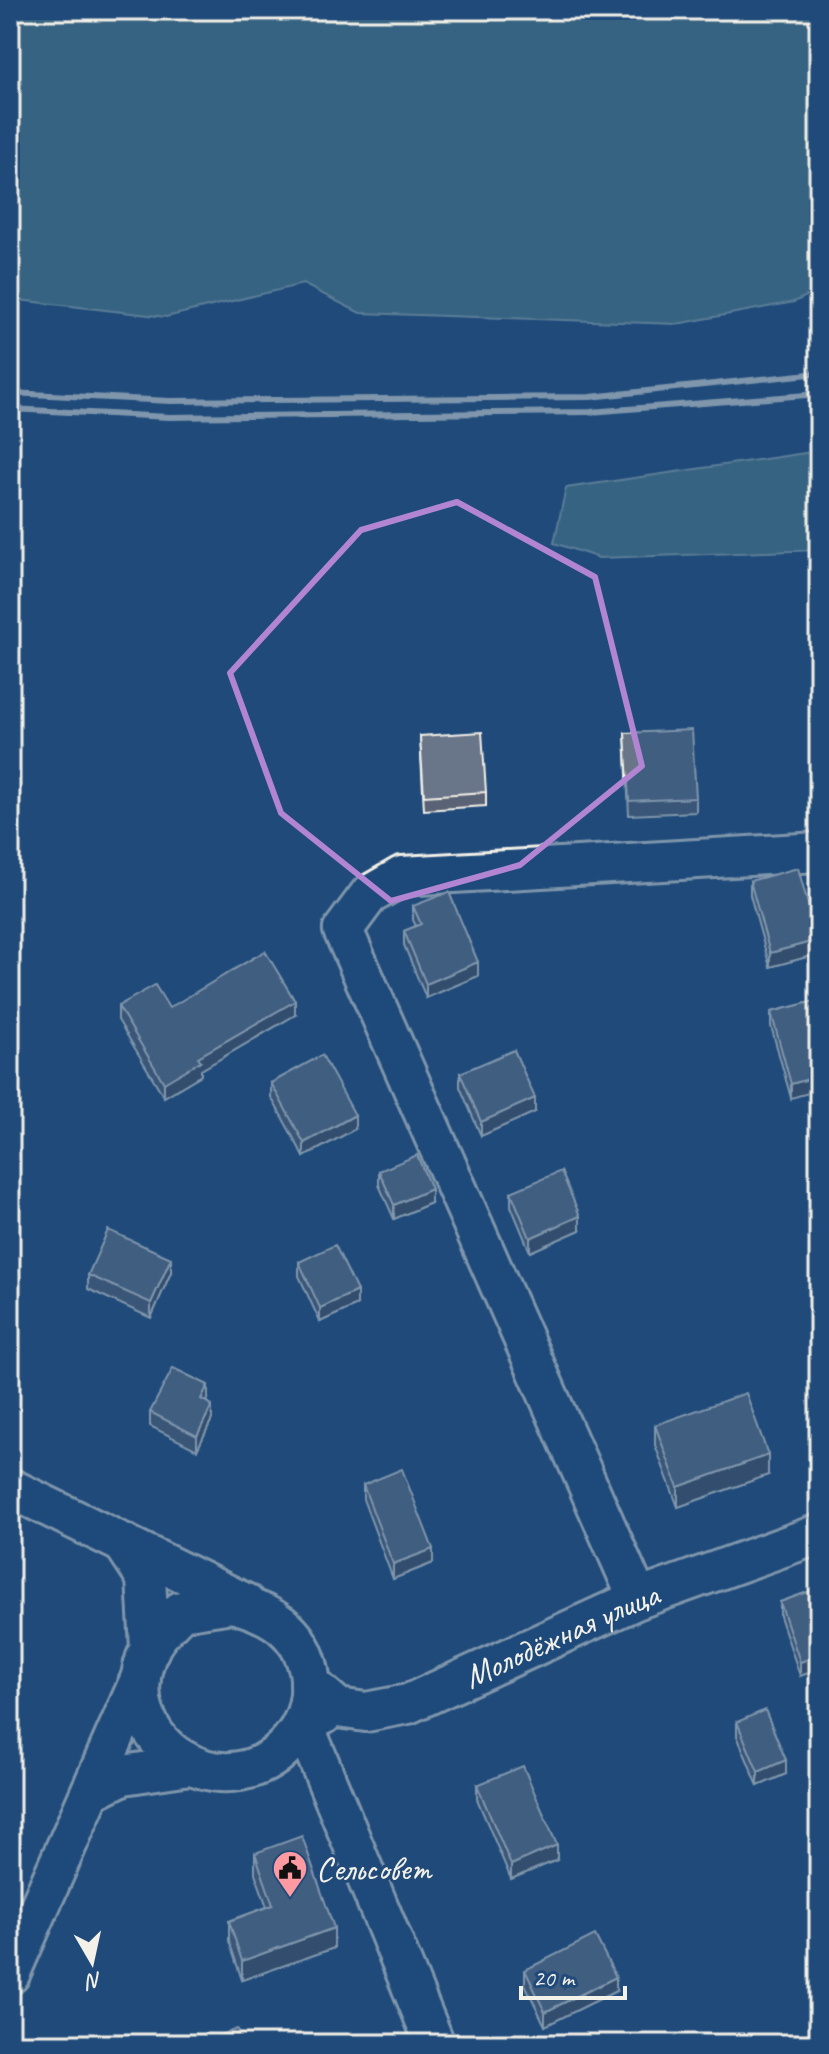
<svg xmlns="http://www.w3.org/2000/svg" width="829" height="2054" font-family="Caveat,sans-serif">
<style>
.green{fill:#54828c;stroke:#a4baba;stroke-width:2}
.lines{fill:none;stroke-linecap:round;stroke-linejoin:round}
.minor-casing{stroke:#f4f1e8;stroke-width:44}
.minor{stroke:#1f4a7a;stroke-width:38}
.rail{stroke:#f4f1e8;stroke-width:6}
.wall{fill:#5a6475;stroke:#f4f1e8;stroke-width:2}
.shaded-wall{fill:#4a515f;stroke:#f4f1e8;stroke-width:2}
.building{fill:#697488;stroke:#f4f1e8;stroke-width:2}
.marked{fill:none;stroke:#b185d1;stroke-width:6;stroke-linejoin:round}
.labels{text-anchor:middle;stroke-width:6;stroke-linejoin:round;paint-order:stroke}
.street-label{font-size:34px;fill:#f4f1e8;stroke:#1f4a7a}
.poi-label{font-size:34px;fill:#f4f1e8;stroke:#1f4a7a;text-anchor:start}
</style>
<rect width="100%" height="100%" fill="#1f4a7a"/>
<filter id="ink" filterUnits="userSpaceOnUse"><feTurbulence type="fractalNoise" baseFrequency=".0125" numOctaves="2"/><feDisplacementMap in="SourceGraphic" scale="16" xChannelSelector="R" yChannelSelector="G"/><feConvolveMatrix kernelMatrix="1 2 1 2 8 2 1 2 1" color-interpolation-filters="sRGB"/></filter>
<g filter="url(#ink)">
<g class="green">
<polygon points="10,10 819,10 819,290 794,302 677,324 360,313 303,284 166,317 10,299"/>
<polygon points="819,451 819,550 599,558 554,543 566,488"/>
</g>
<g class="lines">
<g class="minor-casing">
<g id="minor">
<polyline points="10,1488 245,1603"/>
<polyline points="123,1543 146,1578 150,1649"/>
<polyline points="638,1599 343,930 369,895 402,876 819,852"/>
<path d="M232 1603C269 1612 300 1629 309 1671 313 1693 308 1717 295 1735 233 1821 104 1743 150 1648 157 1634 170 1622 181 1611Z"/>
<path id="s1" d="M310 1684 338 1708 366 1712 408 1704 638 1599 819 1534"/>
<polyline points="323,1715 303,1723 435,2044"/>
<polyline points="91,1791 123,1775 190,1765"/>
<polyline points="10,1974 141,1677"/>
</g>
</g>
<use href="#minor" class="minor"/>
<g class="rail">
<polyline points="10,393 170,401 590,397 819,373"/>
<polyline points="10,409 169,417 590,412 819,394"/>
</g>
</g>
<g class="wall">
<polygon points="625,733 696,798 696,812 629,815"/>
<polygon points="420,736 486,792 486,806 424,810"/>
<polygon points="750,881 818,954 770,967 750,895"/>
<polygon points="413,906 478,976 426,998 404,945 404,931 416,926 413,920"/>
<polygon points="819,1000 791,1098 771,1026 771,1012"/>
<polygon points="118,1006 169,1008 295,1015 201,1070 201,1075 164,1097 118,1020"/>
<polygon points="460,1073 535,1112 481,1136 460,1087"/>
<polygon points="271,1083 355,1129 304,1157 271,1097"/>
<polygon points="379,1171 431,1203 394,1219 379,1185"/>
<polygon points="511,1192 580,1230 530,1252 511,1206"/>
<polygon points="299,1262 357,1305 320,1322 299,1276"/>
<polygon points="171,1272 151,1318 88,1289 88,1275"/>
<polygon points="208,1399 207,1402 212,1419 197,1450 150,1426 150,1412"/>
<polygon points="655,1425 768,1475 678,1507 655,1445"/>
<polygon points="363,1485 433,1563 393,1579 363,1499"/>
<polygon points="819,1588 819,1669 800,1676 780,1616 780,1602"/>
<polygon points="737,1722 786,1774 758,1786 737,1736"/>
<polygon points="477,1785 557,1860 511,1879 477,1799"/>
<polygon points="255,1853 334,1948 242,1980 229,1941 229,1921 267,1907 255,1873"/>
<polygon points="525,1970 616,1991 545,2026 525,1984"/>
</g>
<g class="shaded-wall">
<polygon points="818,940 818,954 770,967 770,953"/>
<polygon points="478,962 478,976 426,998 426,984"/>
<polygon points="295,1001 295,1015 201,1070 201,1075 164,1097 164,1083 198,1057"/>
<polygon points="819,1076 819,1090 791,1098 791,1084"/>
<polygon points="535,1098 535,1112 481,1136 481,1122"/>
<polygon points="355,1115 355,1129 304,1157 304,1143"/>
<polygon points="431,1189 431,1203 394,1219 394,1205"/>
<polygon points="580,1216 580,1230 530,1252 530,1238"/>
<polygon points="171,1258 171,1272 151,1318 151,1303"/>
<polygon points="14,1288 14,1302 10,1311 10,1297"/>
<polygon points="357,1291 357,1305 320,1322 320,1308"/>
<polygon points="208,1385 208,1399 201,1413 201,1399"/>
<polygon points="212,1405 212,1419 197,1450 197,1436"/>
<polygon points="768,1455 768,1475 678,1507 678,1487"/>
<polygon points="433,1549 433,1563 393,1579 393,1564"/>
<polygon points="819,1655 819,1669 800,1676 800,1662"/>
<polygon points="786,1760 786,1774 758,1786 758,1772"/>
<polygon points="557,1845 557,1860 511,1879 511,1865"/>
<polygon points="334,1928 334,1948 242,1980 242,1961"/>
<polygon points="616,1977 616,1991 545,2026 545,2012"/>
</g>
<g class="building">
<polygon points="692,730 696,798 629,801 625,733"/>
<polygon points="482,732 486,792 424,796 420,736"/>
<polygon points="798,868 818,940 770,953 750,881"/>
<polygon points="449,892 478,962 426,984 404,931 421,924 413,906"/>
<polygon points="265,951 295,1001 198,1057 201,1061 164,1083 118,1006 155,985 169,1008"/>
<polygon points="819,1000 819,1076 791,1084 771,1012"/>
<polygon points="514,1050 535,1098 481,1122 460,1073"/>
<polygon points="322,1055 355,1115 304,1143 271,1083"/>
<polygon points="417,1155 431,1189 394,1205 379,1171"/>
<polygon points="561,1171 580,1216 530,1238 511,1192"/>
<polygon points="108,1230 171,1258 151,1303 88,1275"/>
<polygon points="335,1245 357,1291 320,1308 299,1262"/>
<polygon points="173,1368 208,1385 201,1399 212,1405 197,1436 150,1412"/>
<polygon points="746,1393 768,1455 678,1487 655,1425"/>
<polygon points="402,1469 433,1549 393,1564 363,1485"/>
<polygon points="819,1588 819,1655 800,1662 780,1602"/>
<polygon points="765,1710 786,1760 758,1772 737,1722"/>
<polygon points="523,1766 557,1845 511,1865 477,1785"/>
<polygon points="302,1836 334,1928 242,1961 229,1921 273,1905 255,1853"/>
<polygon points="595,1935 616,1977 545,2012 525,1970"/>
<polygon points="237,2029 242,2044 195,2044"/>
</g>
</g>
<path d="M0 0H829V2054H0ZM457 502 595 577 642 766 520 865 391 901 281 813 230 673 361 530Z" fill="#1f4a7a" fill-opacity=".55" fill-rule="evenodd"/>
<path class="marked" d="M457 502 595 577 642 766 520 865 391 901 281 813 230 673 361 530Z"/>
<defs>
<g id="civic-pin" transform="scale(1.8)"><path d="M0 17L-7.5 6A9.5 9.5 0 1 1 7.5 6Z" fill="#ff9aa2" stroke="#1f4a7a"/><path d="M-.6-6.5H3V-4.5H.6V-3L4-1V1h2V6H-6V1h2V-1L-.6-3ZM-1.2 2.5V6h2.4V2.5Z" fill="#111"/></g>
</defs>
<g fill-rule="evenodd">
<use href="#civic-pin" x="290" y="1868"/>
</g>
<g class="labels">
<g class="street-label">
<text dy="12" stroke="none"><textPath href="#s1" startOffset="276">Молодёжная улица</textPath></text>
</g>
<g class="poi-label">
<text x="316" y="1880">Сельсовет</text>
</g>
</g>
<rect width="829" height="2054" fill="none" stroke="#1f4a7a" stroke-width="40"/>
<rect x="20" y="20" width="789" height="2014" fill="none" stroke="#f4f1e8" stroke-width="3" filter="url(#ink)"/>
<g transform="translate(92 1962) rotate(171)" stroke="#1f4a7a" stroke-width="6" paint-order="stroke">
<path d="M0-6L14 30L0 20L-14 30Z" fill="#f4f1e8"/>
<text y="-12" font-size="22" font-weight="bold" text-anchor="middle" fill="#f4f1e8">N</text>
</g>
<path d="M521 1986v12h104v-12" fill="none" stroke="#f4f1e8" stroke-width="4"/>
<text x="533" y="1986" font-size="24" fill="#f4f1e8" stroke="#1f4a7a" stroke-width="6" paint-order="stroke">20 m</text>
</svg>
